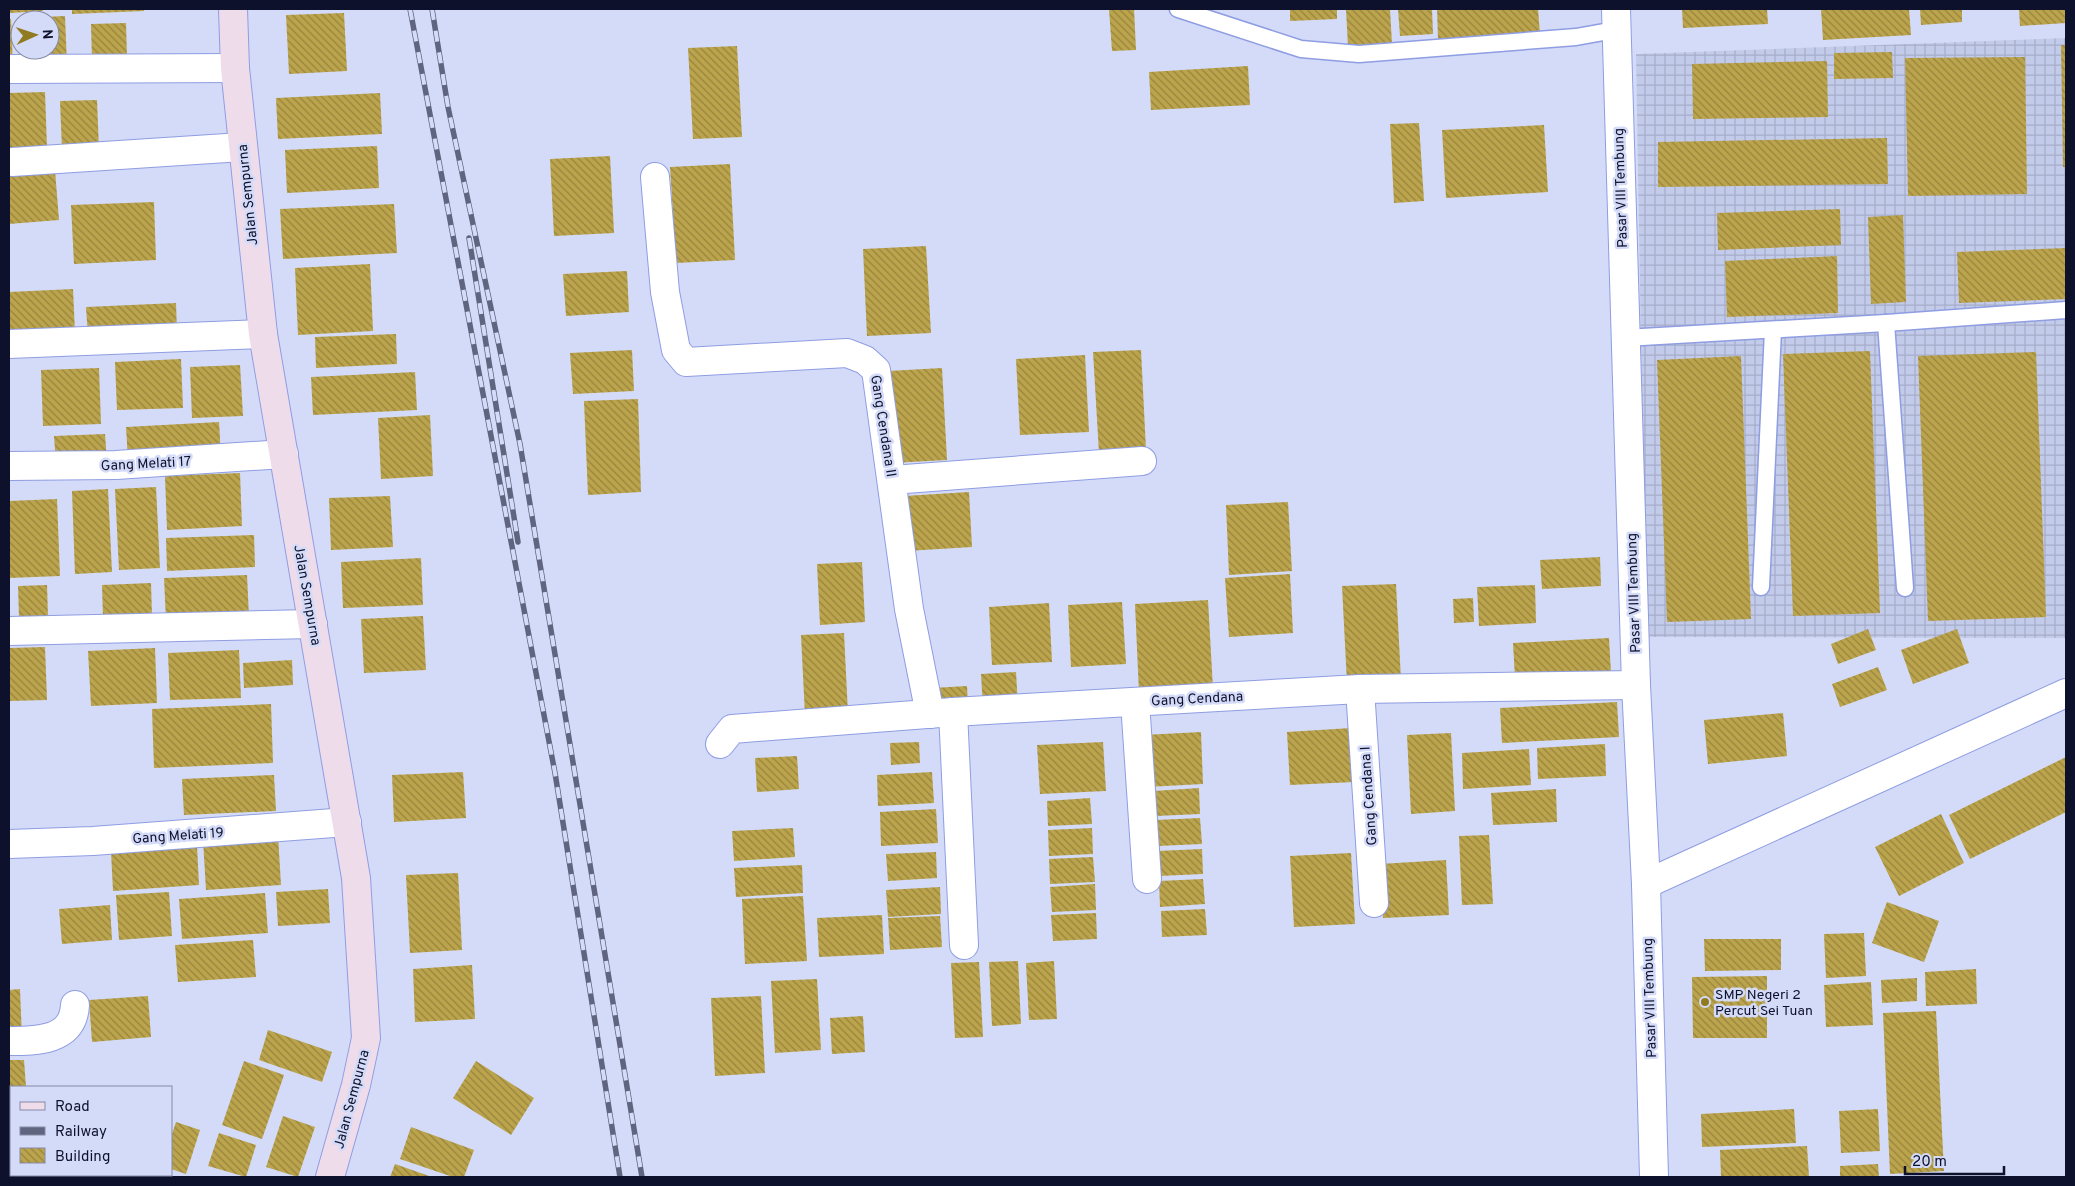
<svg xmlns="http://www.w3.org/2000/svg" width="2075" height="1186" font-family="Overpass,sans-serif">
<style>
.industrial{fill:url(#industrial-grid)}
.building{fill:url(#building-back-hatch)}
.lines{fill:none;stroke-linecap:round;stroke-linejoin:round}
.lane-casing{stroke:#8f9de2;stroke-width:19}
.street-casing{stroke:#8f9de2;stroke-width:30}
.secondary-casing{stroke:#8f9de2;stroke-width:30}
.lane{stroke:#fff;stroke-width:16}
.street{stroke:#fff;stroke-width:28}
.secondary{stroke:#efdceb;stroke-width:28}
.rail-casing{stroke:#5f647f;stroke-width:5.5}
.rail{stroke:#d4dbf8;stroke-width:4;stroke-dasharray:11;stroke-linecap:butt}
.poi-dot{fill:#917b21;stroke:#d4dbf8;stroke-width:2}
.labels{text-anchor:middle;stroke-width:5;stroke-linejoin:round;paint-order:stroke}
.street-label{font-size:14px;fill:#0e112b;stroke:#d4dbf8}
.poi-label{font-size:14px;fill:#0e112b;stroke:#d4dbf8;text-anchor:start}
</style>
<defs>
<pattern id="industrial-grid" width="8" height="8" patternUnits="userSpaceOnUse" patternTransform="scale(1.25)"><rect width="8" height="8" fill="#c3cbea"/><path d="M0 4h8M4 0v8" fill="none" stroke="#a6adc9"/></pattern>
<pattern id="building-back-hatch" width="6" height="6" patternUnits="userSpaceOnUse" patternTransform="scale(1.25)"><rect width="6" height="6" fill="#bba44c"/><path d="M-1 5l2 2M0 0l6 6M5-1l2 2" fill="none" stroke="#96843f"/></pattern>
</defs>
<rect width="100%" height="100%" fill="#d4dbf8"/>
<polygon class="industrial" points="2066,38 2066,638 1646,637 1636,54"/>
<g class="building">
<polygon points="9,9 42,9 43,11 9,13"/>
<polygon points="72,9 144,9 144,11 72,14"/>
<polygon points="1109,9 1134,9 1136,50 1112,51"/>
<polygon points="1290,9 1337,9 1337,19 1290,21"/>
<polygon points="1346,9 1390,9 1392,44 1348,47"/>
<polygon points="1398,9 1432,9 1433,34 1400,36"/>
<polygon points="1437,9 1538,9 1540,34 1438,39"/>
<polygon points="1682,9 1767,9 1768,24 1683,28"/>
<polygon points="1821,9 1909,9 1911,35 1823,40"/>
<polygon points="1920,9 1962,9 1962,22 1921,25"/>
<polygon points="2019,9 2066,9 2066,23 2020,26"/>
<polygon points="344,13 347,71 289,74 286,15"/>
<polygon points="65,16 67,65 24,66 23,50 50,50 50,20 22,20 22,18"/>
<polygon points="9,19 11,19 13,68 9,68"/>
<polygon points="126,23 127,58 92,60 91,24"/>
<polygon points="2061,45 2066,45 2066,167 2063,167"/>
<polygon points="737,46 742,137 693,139 688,48"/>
<polygon points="1892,52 1893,78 1834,79 1834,53"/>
<polygon points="2025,57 2027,194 1908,196 1905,58"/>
<polygon points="1827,61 1828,117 1693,119 1692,64"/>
<polygon points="1248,66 1250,105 1151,110 1149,72"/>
<polygon points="45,92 47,148 9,149 9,93"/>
<polygon points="380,93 382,134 278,139 276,98"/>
<polygon points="97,100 99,149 62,150 60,101"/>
<polygon points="1419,123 1424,201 1394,203 1390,124"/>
<polygon points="1544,125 1548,192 1446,198 1442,130"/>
<polygon points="1887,138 1888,184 1658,187 1658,142"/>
<polygon points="377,146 379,188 287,193 285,150"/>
<polygon points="610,156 614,233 554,236 550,159"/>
<polygon points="730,164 735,260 676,263 670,167"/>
<polygon points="55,170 59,220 9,224 9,173"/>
<polygon points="154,202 156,260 74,264 71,205"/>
<polygon points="394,204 397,253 283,259 280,209"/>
<polygon points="1840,209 1841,245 1718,250 1717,213"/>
<polygon points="1903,215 1906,302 1871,304 1868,217"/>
<polygon points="926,246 931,333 867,336 863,249"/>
<polygon points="2066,248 2066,299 1959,303 1957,252"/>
<polygon points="1837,256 1838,313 1727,317 1725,261"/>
<polygon points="370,264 373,331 298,335 295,268"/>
<polygon points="627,271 629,312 566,316 563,274"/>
<polygon points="73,289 75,333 9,336 9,292"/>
<polygon points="176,303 177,332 88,336 86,307"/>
<polygon points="396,334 397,364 316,368 315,337"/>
<polygon points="632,350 634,391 573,394 570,353"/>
<polygon points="1141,350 1146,450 1099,453 1093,352"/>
<polygon points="1870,351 1880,613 1793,616 1783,354"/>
<polygon points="2036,352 2046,617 1928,621 1918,356"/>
<polygon points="1085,355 1089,432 1020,435 1016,359"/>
<polygon points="1741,356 1751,619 1667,622 1657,360"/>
<polygon points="181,359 183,408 117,410 115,362"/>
<polygon points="240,365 243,416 192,418 190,367"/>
<polygon points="99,368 101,424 43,426 41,370"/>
<polygon points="942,368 947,460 893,463 888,371"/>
<polygon points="415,372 417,410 313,415 311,377"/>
<polygon points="638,399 641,492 588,495 584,401"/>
<polygon points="430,415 433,476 381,479 378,418"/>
<polygon points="219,422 221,456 128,460 126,427"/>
<polygon points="105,434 107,462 56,464 54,436"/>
<polygon points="240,473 242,526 167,530 165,476"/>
<polygon points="156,487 160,568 119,570 115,489"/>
<polygon points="108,489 112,572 75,574 72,491"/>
<polygon points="969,492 972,547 907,551 904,496"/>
<polygon points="390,496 393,547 331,550 329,498"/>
<polygon points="57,499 60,576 9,578 9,501"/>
<polygon points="1288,502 1292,571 1229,575 1226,505"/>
<polygon points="254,535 255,567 167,571 166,538"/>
<polygon points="1600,557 1601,586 1542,589 1540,560"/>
<polygon points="421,558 423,605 343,608 341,562"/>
<polygon points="862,562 865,622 820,625 817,564"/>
<polygon points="1290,574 1293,633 1229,637 1225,578"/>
<polygon points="247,575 249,617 166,620 164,578"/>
<polygon points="151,583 152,616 103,618 102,585"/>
<polygon points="1396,584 1401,680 1347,683 1342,586"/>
<polygon points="47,585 48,617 19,618 18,586"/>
<polygon points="1535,585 1536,623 1479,626 1477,587"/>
<polygon points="1473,598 1474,622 1454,623 1453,599"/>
<polygon points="1208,600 1213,689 1139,693 1135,604"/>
<polygon points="1122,602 1126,664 1071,667 1068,605"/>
<polygon points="1049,603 1052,662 992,665 989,607"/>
<polygon points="423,616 426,670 364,673 361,619"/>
<polygon points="1868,629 1876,650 1838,664 1831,644"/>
<polygon points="1957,629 1969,663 1913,684 1901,650"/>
<polygon points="844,633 848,714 805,716 801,635"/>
<polygon points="1609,638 1611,673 1515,678 1513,643"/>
<polygon points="45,647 47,700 9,701 9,648"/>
<polygon points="155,648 157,703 91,706 88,651"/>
<polygon points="239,650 241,698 170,700 168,653"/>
<polygon points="292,660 293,685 244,688 243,663"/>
<polygon points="1878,667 1887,690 1840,707 1832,684"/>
<polygon points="1016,672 1018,706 983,708 981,674"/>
<polygon points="967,686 968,705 934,707 933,688"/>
<polygon points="1617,702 1619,737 1502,743 1500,708"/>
<polygon points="271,704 273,763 154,768 152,709"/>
<polygon points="1783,713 1787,756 1708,764 1704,720"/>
<polygon points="1351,728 1354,782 1290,785 1287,732"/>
<polygon points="1201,732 1203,784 1147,787 1144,735"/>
<polygon points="1451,733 1455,811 1411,814 1407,735"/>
<polygon points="919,742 920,763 891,765 890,743"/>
<polygon points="1103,742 1106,791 1040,794 1037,745"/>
<polygon points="1605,744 1606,776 1538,779 1537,748"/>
<polygon points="1529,749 1531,785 1463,789 1462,753"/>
<polygon points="797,756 799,789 757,792 755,758"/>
<polygon points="2066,757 2066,812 1970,859 1949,815"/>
<polygon points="463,772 466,818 394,822 392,775"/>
<polygon points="932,772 934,803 878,806 877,775"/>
<polygon points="274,775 276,811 184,815 182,779"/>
<polygon points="1199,788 1200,814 1156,816 1154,791"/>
<polygon points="1556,789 1557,822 1493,825 1491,793"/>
<polygon points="1090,798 1092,824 1048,826 1047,801"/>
<polygon points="936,809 938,843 881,846 880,812"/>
<polygon points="1941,814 1964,863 1899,896 1875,847"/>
<polygon points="1200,818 1202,844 1157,846 1156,820"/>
<polygon points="793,828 795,857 734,861 732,831"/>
<polygon points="1092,828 1093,854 1049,856 1048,830"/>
<polygon points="278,835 281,885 206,890 203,840"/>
<polygon points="1489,835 1493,904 1462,905 1459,836"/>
<polygon points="197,846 199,885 113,891 111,852"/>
<polygon points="1202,849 1203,874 1159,876 1157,851"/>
<polygon points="936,852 937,878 888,881 886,854"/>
<polygon points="1351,853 1355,924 1294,927 1290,856"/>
<polygon points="1093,857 1095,882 1050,884 1049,859"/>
<polygon points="1446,860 1449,915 1383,918 1380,864"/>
<polygon points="802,865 803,893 736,897 734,868"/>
<polygon points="458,873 462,950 410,953 406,875"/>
<polygon points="1203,879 1205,904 1160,907 1159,881"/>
<polygon points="1095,884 1096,910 1052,912 1050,887"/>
<polygon points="940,887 941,914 888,917 886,890"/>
<polygon points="328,889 330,923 278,926 276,892"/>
<polygon points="169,892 172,936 119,940 116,895"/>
<polygon points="265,893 268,933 182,939 179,899"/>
<polygon points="803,896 807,961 745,964 742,899"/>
<polygon points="1887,902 1939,921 1924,962 1872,943"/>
<polygon points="110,905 112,940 62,944 59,909"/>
<polygon points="1205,909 1207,935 1162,937 1161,911"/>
<polygon points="1096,913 1097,939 1053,941 1051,915"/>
<polygon points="882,915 884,954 819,957 817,918"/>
<polygon points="940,916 942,947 890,950 888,918"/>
<polygon points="1864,933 1866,976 1826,978 1824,934"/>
<polygon points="1704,939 1781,939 1781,970 1705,971"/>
<polygon points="253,940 256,977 178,982 175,945"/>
<polygon points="1018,961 1021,1024 992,1026 989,962"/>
<polygon points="1054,961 1057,1019 1029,1020 1026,963"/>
<polygon points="979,962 983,1037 955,1038 951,963"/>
<polygon points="472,965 475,1019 415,1022 413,969"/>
<polygon points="1976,969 1977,1004 1926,1006 1925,972"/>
<polygon points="1767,976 1767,1038 1693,1038 1692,977"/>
<polygon points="1917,978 1917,1001 1882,1003 1881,980"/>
<polygon points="817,979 821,1050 775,1053 771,981"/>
<polygon points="1871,982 1873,1025 1826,1027 1824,985"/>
<polygon points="20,989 22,1038 9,1039 9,990"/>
<polygon points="148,996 151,1037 92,1042 89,1000"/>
<polygon points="761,996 765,1073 715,1076 711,998"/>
<polygon points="1936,1011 1944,1171 1890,1174 1883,1013"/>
<polygon points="863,1016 865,1052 832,1054 830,1018"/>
<polygon points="268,1030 332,1052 322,1082 259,1060"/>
<polygon points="9,1060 24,1060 26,1087 11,1087 11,1105 9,1105"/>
<polygon points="244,1061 284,1075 262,1139 222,1125"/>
<polygon points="476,1061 534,1098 511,1135 453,1098"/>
<polygon points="1794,1109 1796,1143 1702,1147 1701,1114"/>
<polygon points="1878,1109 1880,1151 1841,1153 1839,1111"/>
<polygon points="283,1116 315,1127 298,1177 266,1167"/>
<polygon points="176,1122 200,1130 186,1174 171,1169 171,1137"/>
<polygon points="411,1127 474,1150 464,1177 453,1177 400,1159"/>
<polygon points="219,1133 256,1145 246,1177 208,1166"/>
<polygon points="1807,1146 1809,1177 1721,1177 1720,1150"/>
<polygon points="395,1164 432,1177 390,1177"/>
<polygon points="1878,1164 1879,1177 1840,1177 1840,1166"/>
<rect x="25" y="1175" width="39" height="2"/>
<rect x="71" y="1175" width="49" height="2"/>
</g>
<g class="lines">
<g class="lane-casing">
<g id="lane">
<polyline points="1178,9 1301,49 1359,54 1576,37 1615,30"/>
<polyline points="1886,323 1905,588"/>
<polyline points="1625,338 1886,323 2066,310"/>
<polyline points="1761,587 1773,330"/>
</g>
</g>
<g class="street-casing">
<g id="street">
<polyline points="1616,9 1636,685 1646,884 1654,1177"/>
<polyline points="9,69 235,68"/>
<polyline points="12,162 242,147"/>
<polyline points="655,177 665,292 676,350 686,362 847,353 865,360 876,370 909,609 930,714"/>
<polyline points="9,344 263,334"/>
<polyline points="9,466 116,465 284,454"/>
<polyline points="892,480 1142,461"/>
<polyline points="9,631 313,624"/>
<polyline points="1360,689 1374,903"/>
<polyline points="1135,702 1147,879"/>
<polyline points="953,712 964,945"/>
<polyline points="720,744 732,729 953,712 1360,689 1636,685"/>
<polyline points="9,844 93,841 347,822"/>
<polyline points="1646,884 2066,693"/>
<path d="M9 1041C37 1041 73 1041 75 1005"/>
</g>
</g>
<g class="secondary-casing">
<polyline id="secondary" points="233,9 235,68 263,334 356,878 366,1038 356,1085 330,1177"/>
</g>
<use href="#lane" class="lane"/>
<use href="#street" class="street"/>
<use href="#secondary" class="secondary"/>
<g class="rail-casing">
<g id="rail">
<polyline points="410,9 555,773 620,1177"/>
<polyline points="432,9 448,107 520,444 642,1177"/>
<polyline points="469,238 518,542"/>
</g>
</g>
<use href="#rail" class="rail"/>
</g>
<circle class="poi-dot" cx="1705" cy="1002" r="5"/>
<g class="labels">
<g class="street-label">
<text transform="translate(1620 188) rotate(-92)" y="5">Pasar VIII Tembung</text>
<text transform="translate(247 195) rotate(-96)" y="5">Jalan Sempurna</text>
<text transform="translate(884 426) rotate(81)" y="5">Gang Cendana II</text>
<text transform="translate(146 463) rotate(-3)" y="5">Gang Melati 17</text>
<text transform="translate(1633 593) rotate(-92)" y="5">Pasar VIII Tembung</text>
<text transform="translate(308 595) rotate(80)" y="5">Jalan Sempurna</text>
<text transform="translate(1197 698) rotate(-3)" y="5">Gang Cendana</text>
<text transform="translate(1368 796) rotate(-94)" y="5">Gang Cendana I</text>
<text transform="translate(178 835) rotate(-4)" y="5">Gang Melati 19</text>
<text transform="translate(1649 998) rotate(-92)" y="5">Pasar VIII Tembung</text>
<text transform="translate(351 1099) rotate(-75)" y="5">Jalan Sempurna</text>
</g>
<g class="poi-label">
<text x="1715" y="999">SMP Negeri 2<tspan x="1715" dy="16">Percut Sei Tuan</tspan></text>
</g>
</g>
<rect width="2075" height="1186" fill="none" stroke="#0e112b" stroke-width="20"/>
<rect x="10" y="1086" width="162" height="90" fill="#d4dbf8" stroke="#858aa6"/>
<rect x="20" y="1102" width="25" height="8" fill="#efdceb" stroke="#858aa6"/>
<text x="55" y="1111" font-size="15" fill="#0e112b">Road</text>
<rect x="20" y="1127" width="25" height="8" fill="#5f647f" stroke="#858aa6"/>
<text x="55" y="1136" font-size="15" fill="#0e112b">Railway</text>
<rect x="20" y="1148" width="25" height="15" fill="url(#building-back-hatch)" stroke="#858aa6"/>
<text x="55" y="1161" font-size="15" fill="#0e112b">Building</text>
<g transform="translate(35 35) rotate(87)"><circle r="24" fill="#d4dbf8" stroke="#858aa6"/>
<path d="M0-4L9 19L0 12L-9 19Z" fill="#917b21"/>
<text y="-8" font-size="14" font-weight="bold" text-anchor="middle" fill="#0e112b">N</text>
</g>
<path d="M1905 1166v8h99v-8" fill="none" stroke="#0e112b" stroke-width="2.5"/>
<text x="1912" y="1166" font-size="15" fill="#0e112b" stroke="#d4dbf8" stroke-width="4" paint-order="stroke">20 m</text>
</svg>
